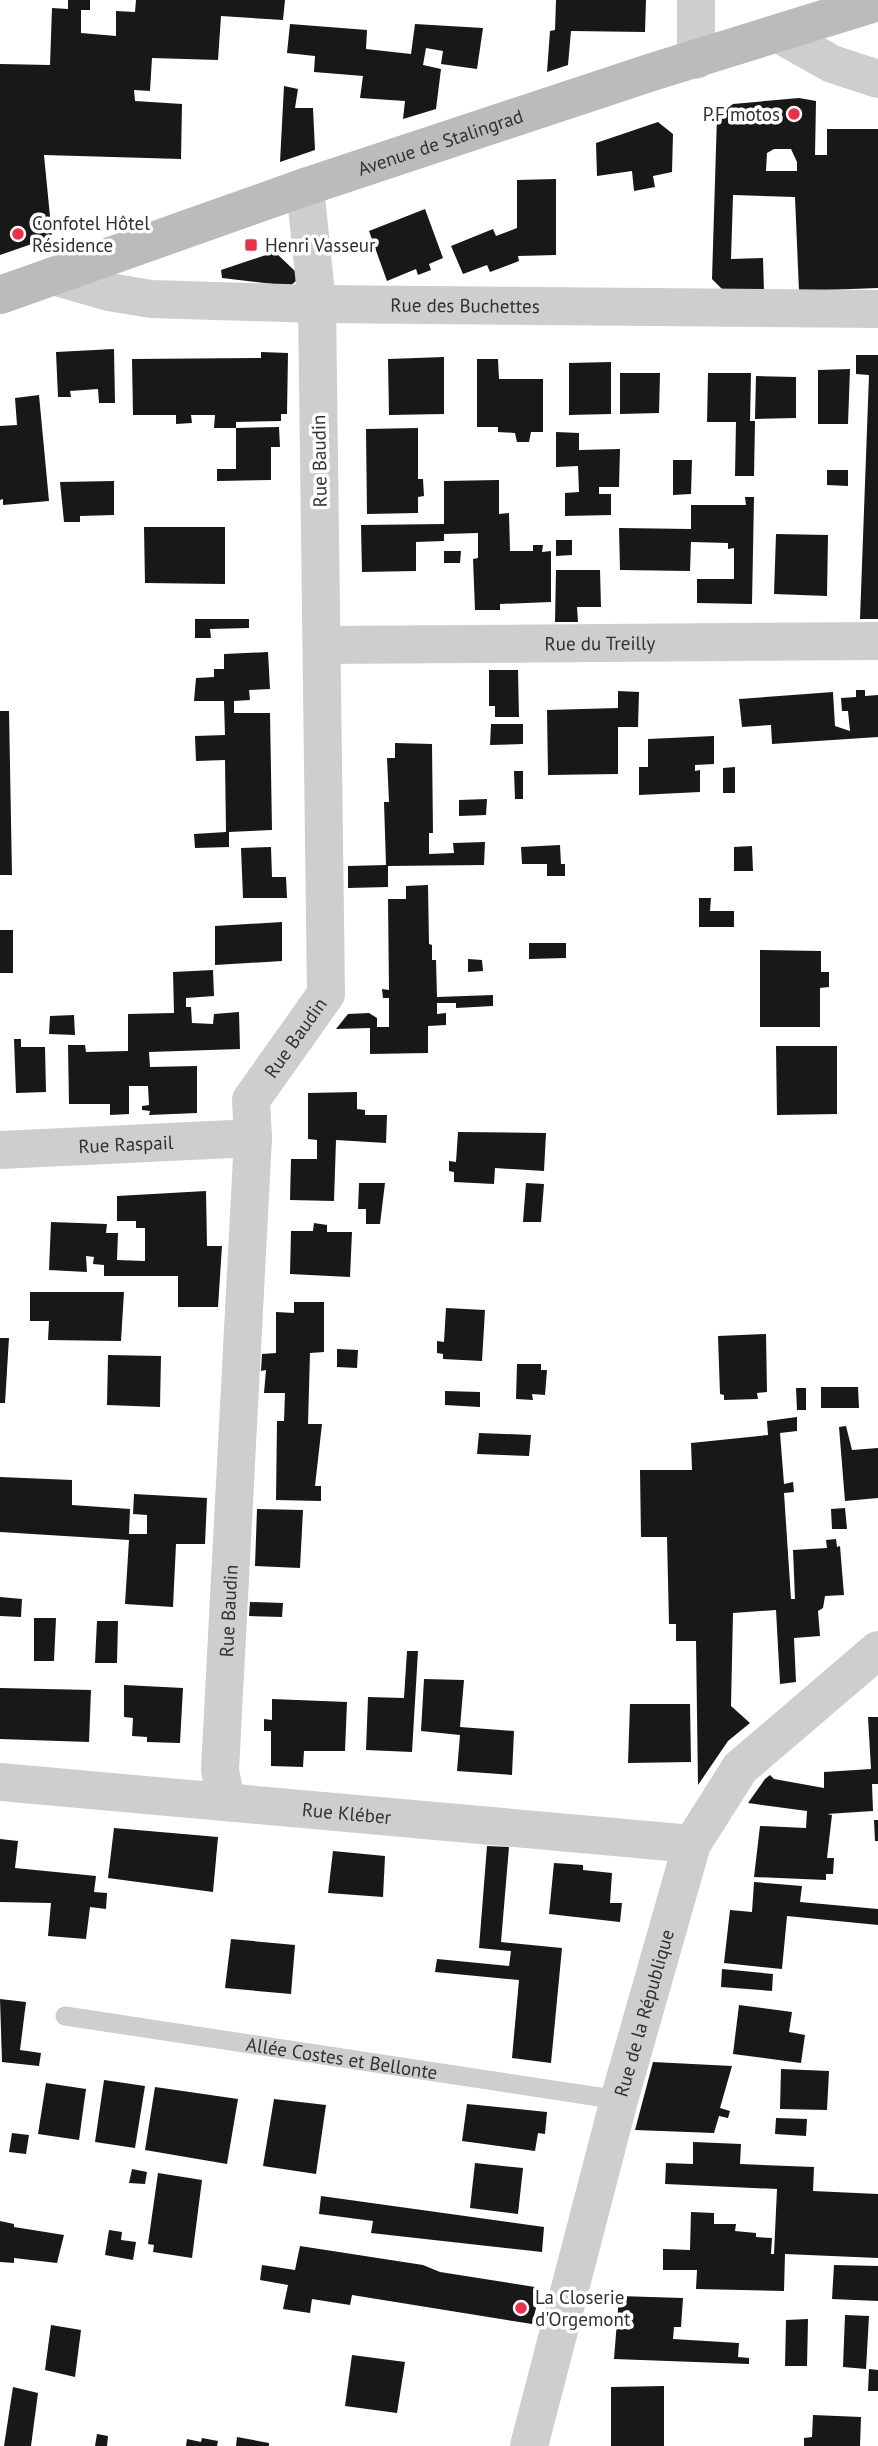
<svg xmlns="http://www.w3.org/2000/svg" width="878" height="2446" font-family="'PT Sans',sans-serif">
<style>
.building{fill:#181818;fill-rule:evenodd}
.lines{fill:none;stroke-linecap:round;stroke-linejoin:round}
.service{stroke:#cecece;stroke-width:19}
.minor{stroke:#cecece;stroke-width:38}
.secondary{stroke:#bbb;stroke-width:38}
.poi-dot{fill:#eb3048;stroke:#fff;stroke-width:2.5}
.labels{text-anchor:middle;stroke-width:7;stroke-linejoin:round;paint-order:stroke}
.poi-label{font-size:19px;fill:#313131;stroke:#fff;text-anchor:start}
.street-label{font-size:19px;fill:#313131;stroke:#fff}
</style>
<rect width="100%" height="100%" fill="#fff"/>
<g class="building">
<polygon points="68,0 90,0 90,10 81,10 81,33 116,36 116,11 135,12 136,0 285,0 283,20 221,16 218,60 152,58 150,91 134,90 135,101 182,104 181,159 44,155 52,237 0,255 0,64 50,65 52,8 68,9"/>
<polygon points="556,0 646,0 645,32 571,31 568,65 547,72 550,31 555,30"/>
<polygon points="290,24 367,30 366,49 411,54 415,24 483,28 477,69 441,64 443,51 426,48 423,65 441,69 436,109 403,119 405,101 360,98 363,76 314,72 315,56 287,53"/>
<polygon points="284,86 298,89 295,108 313,108 315,150 280,162"/>
<path d="M799 98 816 101 815 155H827V129H878V288L799 291 795 197 733 195 731 259 763 258 764 292 726 293 712 279 717 116 733 104ZM774 149H791L797 162V171H766L767 153Z"/>
<polygon points="658,122 673,134 672,172 653,176 655,187 634,191 632,171 597,176 596,143"/>
<polygon points="556,179 556,255 518,256 519,261 490,272 487,265 463,274 451,246 493,229 496,236 517,228 517,180"/>
<polygon points="425,209 443,258 429,264 431,270 418,275 416,269 387,281 369,231"/>
<polygon points="275,252 297,273 296,281 290,286 222,278 221,270"/>
<polygon points="114,349 115,403 99,403 98,389 70,391 71,397 58,397 56,352"/>
<polygon points="261,352 288,353 287,414 281,414 281,421 236,422 236,428 214,428 215,415 191,415 192,423 176,424 176,415 133,415 132,359 261,358"/>
<polygon points="856,355 878,355 878,619 860,619 869,375 856,374"/>
<polygon points="444,357 444,414 389,415 388,359"/>
<polygon points="477,359 498,359 499,379 543,379 543,432 531,432 529,442 517,442 515,433 498,432 498,427 477,427"/>
<polygon points="611,362 611,414 569,415 569,363"/>
<polygon points="850,369 848,424 818,424 818,370"/>
<polygon points="620,373 660,373 659,413 620,414"/>
<polygon points="708,373 751,373 750,421 755,421 754,476 735,476 736,422 707,422"/>
<polygon points="756,376 796,377 796,418 755,419"/>
<polygon points="39,395 49,501 3,505 3,499 0,500 0,426 17,425 15,398"/>
<polygon points="279,427 280,447 271,447 271,480 217,481 217,469 236,469 236,428"/>
<polygon points="418,428 418,479 423,479 424,496 418,497 418,513 367,514 366,429"/>
<polygon points="556,432 579,433 579,450 620,449 619,487 599,487 599,494 611,494 611,515 565,516 565,493 579,492 578,466 556,467"/>
<polygon points="673,460 692,460 691,494 673,495"/>
<polygon points="827,470 848,470 848,486 827,485"/>
<polygon points="499,480 499,514 509,513 510,551 533,551 533,545 543,545 542,552 551,551 551,602 500,604 500,610 475,610 473,559 478,558 478,533 444,534 444,541 416,542 416,571 362,572 361,525 444,524 444,481"/>
<polygon points="114,481 114,515 80,516 80,522 64,522 60,482"/>
<polygon points="745,497 754,497 752,604 697,603 697,579 734,579 734,548 728,549 728,543 691,542 690,571 620,570 619,528 691,529 691,505 746,505"/>
<polygon points="144,527 225,527 225,584 145,583"/>
<polygon points="776,534 828,535 827,596 774,594"/>
<polygon points="556,540 572,540 572,555 556,556"/>
<polygon points="444,551 461,551 460,563 444,563"/>
<polygon points="556,570 600,570 601,607 577,607 578,622 555,622"/>
<polygon points="195,619 249,619 249,628 210,629 211,638 195,638"/>
<polygon points="268,652 270,689 249,690 250,700 234,701 234,713 270,713 272,830 229,832 229,847 195,848 194,834 226,832 225,760 196,761 195,736 225,735 224,701 194,701 196,678 214,677 214,669 224,669 224,654"/>
<polygon points="489,670 518,670 519,717 495,717 495,706 489,706"/>
<polygon points="856,690 865,690 865,696 878,695 878,737 772,744 771,725 742,727 739,699 833,692 835,726 850,731 848,711 842,711 841,698 856,697"/>
<polygon points="618,691 639,692 638,727 618,727 618,774 548,775 547,710 618,708"/>
<polygon points="0,711 9,711 12,875 0,875"/>
<polygon points="491,724 523,724 523,744 490,745"/>
<polygon points="714,736 714,764 695,765 695,771 700,770 700,792 639,795 639,767 648,767 648,739"/>
<polygon points="395,743 432,744 433,833 429,833 429,854 454,853 453,843 485,842 484,865 388,866 388,887 348,888 348,866 386,865 384,802 389,802 387,758 395,758"/>
<polygon points="735,767 735,793 723,793 723,768"/>
<polygon points="514,771 523,771 523,799 515,799"/>
<polygon points="487,799 486,815 459,816 459,800"/>
<polygon points="560,845 561,864 565,864 565,876 547,876 547,864 522,864 521,847"/>
<polygon points="752,846 753,871 734,871 734,847"/>
<polygon points="271,847 272,877 286,877 287,898 243,898 241,848"/>
<polygon points="428,885 429,944 432,945 432,960 436,960 437,997 493,995 493,1006 456,1008 456,1003 437,1003 437,1014 446,1013 446,1025 428,1026 428,1053 370,1054 370,1028 336,1029 348,1014 369,1013 377,1018 377,1027 389,1027 389,998 383,998 382,989 389,990 388,899 406,899 406,886"/>
<polygon points="699,898 711,898 710,911 734,911 734,927 699,927"/>
<polygon points="282,922 282,961 215,965 215,926"/>
<rect x="0" y="930" width="13" height="43"/>
<polygon points="529,943 566,943 566,958 529,959"/>
<polygon points="760,950 821,951 821,972 829,972 829,987 820,988 820,1027 760,1027"/>
<polygon points="468,959 482,960 483,971 468,972"/>
<polygon points="213,970 214,996 186,998 186,1007 191,1007 192,1023 213,1024 214,1014 239,1012 240,1049 149,1052 150,1067 197,1066 197,1113 149,1115 150,1111 142,1110 142,1106 149,1105 148,1086 129,1086 129,1114 110,1115 110,1104 69,1104 68,1045 85,1045 86,1052 128,1051 128,1014 174,1013 173,972"/>
<polygon points="74,1015 75,1035 49,1034 50,1016"/>
<polygon points="14,1039 21,1039 21,1047 45,1047 46,1092 16,1093"/>
<polygon points="776,1046 837,1046 837,1114 777,1115"/>
<polygon points="357,1092 357,1109 365,1110 365,1115 387,1115 386,1143 336,1140 334,1201 290,1200 291,1159 317,1159 317,1140 308,1139 308,1093"/>
<polygon points="458,1132 546,1133 544,1171 495,1168 494,1184 454,1182 454,1172 449,1171 449,1161 456,1162"/>
<polygon points="359,1183 385,1183 380,1224 366,1224 366,1209 358,1209"/>
<polygon points="526,1183 544,1184 541,1222 523,1222"/>
<polygon points="206,1191 207,1246 222,1246 218,1307 178,1307 178,1276 104,1276 104,1265 93,1264 94,1257 86,1256 87,1272 49,1270 51,1222 107,1224 106,1233 118,1233 117,1260 145,1261 145,1228 136,1228 136,1221 117,1221 117,1196"/>
<polygon points="314,1223 327,1225 327,1232 352,1232 350,1277 290,1274 291,1231 313,1231"/>
<polygon points="30,1292 124,1292 121,1341 48,1340 49,1321 30,1321"/>
<polygon points="294,1302 324,1302 324,1352 310,1353 308,1424 322,1424 315,1486 321,1486 321,1501 276,1500 277,1421 284,1421 285,1393 264,1393 266,1370 261,1371 262,1354 276,1353 276,1312 294,1313"/>
<polygon points="446,1308 485,1310 482,1361 443,1359 443,1354 437,1353 437,1341 444,1342"/>
<polygon points="766,1334 767,1392 757,1393 758,1399 724,1400 724,1395 720,1394 718,1336"/>
<polygon points="0,1338 9,1338 5,1403 0,1403"/>
<polygon points="337,1349 358,1350 357,1368 337,1367"/>
<polygon points="108,1355 161,1356 160,1407 107,1405"/>
<polygon points="517,1364 541,1364 541,1370 547,1370 545,1395 532,1394 533,1400 516,1399"/>
<polygon points="821,1387 858,1387 859,1408 821,1408"/>
<polygon points="796,1388 806,1388 806,1410 797,1410"/>
<polygon points="445,1391 480,1392 480,1407 445,1405"/>
<polygon points="797,1417 797,1431 780,1433 784,1484 793,1482 794,1492 784,1493 791,1599 795,1599 793,1550 827,1548 826,1540 836,1539 837,1547 840,1546 844,1595 825,1596 823,1608 818,1611 820,1636 794,1638 796,1682 780,1684 776,1610 733,1613 731,1706 750,1723 728,1741 698,1785 696,1641 676,1641 676,1624 669,1624 667,1537 641,1537 640,1470 692,1470 691,1443 768,1435 767,1421"/>
<polygon points="846,1426 852,1450 878,1448 878,1498 845,1501 839,1427"/>
<polygon points="479,1433 531,1435 529,1456 477,1454"/>
<polygon points="0,1477 72,1480 72,1505 130,1509 129,1534 147,1534 147,1515 133,1514 134,1494 207,1498 205,1544 176,1544 173,1607 125,1604 129,1540 0,1532"/>
<polygon points="845,1508 847,1529 832,1529 831,1509"/>
<polygon points="257,1509 303,1510 300,1568 255,1566"/>
<polygon points="0,1597 22,1599 21,1617 0,1616"/>
<polygon points="250,1602 283,1603 282,1617 249,1616"/>
<polygon points="34,1618 56,1618 54,1661 34,1661"/>
<polygon points="97,1621 118,1621 117,1663 95,1663"/>
<polygon points="407,1651 418,1651 412,1752 366,1750 368,1697 404,1698"/>
<polygon points="424,1679 464,1680 460,1727 514,1731 512,1775 457,1771 460,1735 421,1731"/>
<polygon points="124,1685 183,1688 180,1743 147,1742 147,1737 132,1736 133,1718 124,1717"/>
<polygon points="0,1688 91,1690 89,1742 0,1739"/>
<polygon points="272,1699 347,1702 345,1751 304,1751 303,1767 271,1766 271,1731 264,1731 264,1719 272,1720"/>
<polygon points="630,1704 690,1704 691,1762 628,1763"/>
<polygon points="868,1717 878,1717 878,1784 872,1784 873,1811 827,1814 832,1815 827,1858 834,1858 833,1874 826,1874 826,1880 754,1877 760,1826 806,1828 807,1811 748,1803 765,1779 770,1775 774,1779 824,1788 824,1772 871,1769"/>
<polygon points="874,1820 878,1820 878,1841 875,1841"/>
<polygon points="114,1828 218,1837 213,1892 108,1878"/>
<polygon points="0,1839 18,1841 15,1868 96,1876 94,1892 107,1893 106,1909 90,1907 86,1939 48,1936 51,1903 0,1902"/>
<polygon points="487,1846 509,1847 501,1942 562,1948 551,2063 512,2058 519,1980 435,1972 437,1959 509,1966 511,1951 479,1948"/>
<polygon points="333,1851 385,1856 383,1897 328,1893"/>
<polygon points="554,1863 583,1865 583,1870 612,1873 610,1903 622,1903 620,1922 549,1914"/>
<polygon points="754,1882 802,1886 800,1902 878,1909 878,1925 787,1916 782,1969 724,1963 730,1910 752,1912"/>
<polygon points="231,1939 295,1945 291,1994 225,1988"/>
<polygon points="722,1969 773,1974 772,1991 721,1987"/>
<polygon points="0,1999 26,2002 20,2050 41,2053 39,2066 2,2062"/>
<polygon points="739,2005 792,2012 789,2032 805,2035 801,2063 733,2054"/>
<polygon points="653,2062 732,2066 720,2108 730,2111 728,2118 719,2116 714,2133 635,2130"/>
<polygon points="781,2069 829,2071 827,2110 780,2109"/>
<polygon points="104,2080 145,2086 135,2148 95,2142"/>
<polygon points="46,2083 86,2089 79,2140 38,2134"/>
<polygon points="155,2087 238,2099 227,2164 145,2150"/>
<polygon points="274,2099 326,2105 316,2174 263,2166"/>
<polygon points="467,2104 547,2112 545,2134 538,2133 535,2151 462,2141"/>
<polygon points="776,2118 807,2119 806,2136 775,2134"/>
<polygon points="12,2133 29,2135 26,2154 9,2152"/>
<polygon points="693,2142 741,2144 740,2164 814,2167 813,2191 878,2194 878,2258 785,2254 784,2291 696,2289 697,2270 663,2270 663,2249 690,2250 691,2212 714,2213 714,2224 736,2224 735,2231 756,2233 756,2237 772,2238 771,2254 774,2254 777,2189 665,2184 666,2163 693,2164"/>
<polygon points="475,2163 523,2168 518,2214 470,2208"/>
<polygon points="132,2169 147,2172 145,2184 129,2183"/>
<polygon points="158,2173 202,2180 192,2258 153,2252 154,2245 148,2244"/>
<polygon points="321,2196 544,2227 542,2252 371,2233 373,2221 319,2214"/>
<polygon points="0,2221 14,2224 14,2227 64,2235 57,2263 14,2258 14,2263 0,2262"/>
<polygon points="109,2230 122,2232 121,2240 136,2242 133,2260 105,2255"/>
<polygon points="300,2246 423,2265 440,2272 541,2288 532,2324 352,2295 350,2305 312,2299 310,2313 283,2309 288,2285 260,2280 262,2265 295,2270"/>
<polygon points="834,2265 878,2266 878,2301 832,2299"/>
<polygon points="619,2296 683,2298 681,2327 674,2327 673,2339 739,2343 738,2357 749,2358 749,2364 614,2359"/>
<polygon points="845,2315 869,2316 866,2369 843,2367"/>
<polygon points="808,2319 807,2366 785,2366 786,2320"/>
<polygon points="51,2325 81,2330 75,2377 45,2370"/>
<polygon points="352,2355 405,2362 397,2413 345,2406"/>
<polygon points="869,2369 878,2370 878,2391 868,2391"/>
<polygon points="664,2386 664,2446 611,2446 611,2387"/>
<polygon points="13,2387 38,2393 31,2446 4,2446"/>
<polygon points="813,2415 861,2417 860,2446 804,2446 804,2438 812,2437"/>
<polygon points="97,2434 108,2436 107,2446 95,2446"/>
<polygon points="237,2437 269,2443 269,2446 236,2446"/>
<polygon points="202,2438 218,2441 217,2446 186,2446 187,2439 201,2442"/>
</g>
<g class="lines">
<path class="service" id="s1" d="M65 2016 619 2100"/>
<g class="minor">
<polyline points="696,0 696,60"/>
<polyline points="779,34 832,64 878,79"/>
<path id="s2" d="M53 276 109 292 151 299 317 304 878 309"/>
<path id="s3" d="M322 645 878 641"/>
<path id="s4" d="M0 1150 253 1138"/>
<path id="s5" d="M0 1782 692 1844"/>
<path id="s6" d="M226 1801 220 1770 253 1138 251 1100 326 994 317 304 305 187"/>
<path id="s7" d="M529 2446 619 2100 692 1844 740 1768 878 1650"/>
</g>
<path class="secondary" id="s8" d="M0 295 305 187 649 73 878 2"/>
</g>
<g class="poi-dot">
<circle cx="794" cy="114" r="7"/>
<circle cx="18" cy="234" r="7"/>
<rect x="244" y="238" width="14" height="14" rx="3.5"/>
<circle cx="521" cy="2308" r="7"/>
</g>
<g class="labels">
<g class="poi-label">
<text x="780" y="121" text-anchor="end">P.F motos</text>
<text x="32" y="230">Confotel Hôtel<tspan x="32" dy="22">Résidence</tspan></text>
<text x="265" y="252">Henri Vasseur</text>
<text x="535" y="2304">La Closerie<tspan x="535" dy="22">d'Orgemont</tspan></text>
</g>
<g class="street-label">
<text dy="7" stroke="none"><textPath href="#s8" startOffset="466">Avenue de Stalingrad</textPath></text>
<text dy="7" stroke="none"><textPath href="#s2" startOffset="415">Rue des Buchettes</textPath></text>
<text transform="translate(319 461) rotate(-91)" y="7">Rue Baudin</text>
<text dy="7" stroke="none"><textPath href="#s3" startOffset="278">Rue du Treilly</textPath></text>
<text dy="7" stroke="none"><textPath href="#s6" startOffset="779">Rue Baudin</textPath></text>
<text dy="7" stroke="none"><textPath href="#s4" startOffset="126">Rue Raspail</textPath></text>
<text dy="7" stroke="none"><textPath href="#s6" startOffset="191">Rue Baudin</textPath></text>
<text dy="7" stroke="none"><textPath href="#s5" startOffset="348">Rue Kléber</textPath></text>
<text dy="7" stroke="none"><textPath href="#s7" startOffset="448">Rue de la République</textPath></text>
<text dy="7" stroke="none"><textPath href="#s1" startOffset="280">Allée Costes et Bellonte</textPath></text>
</g>
</g>
</svg>
